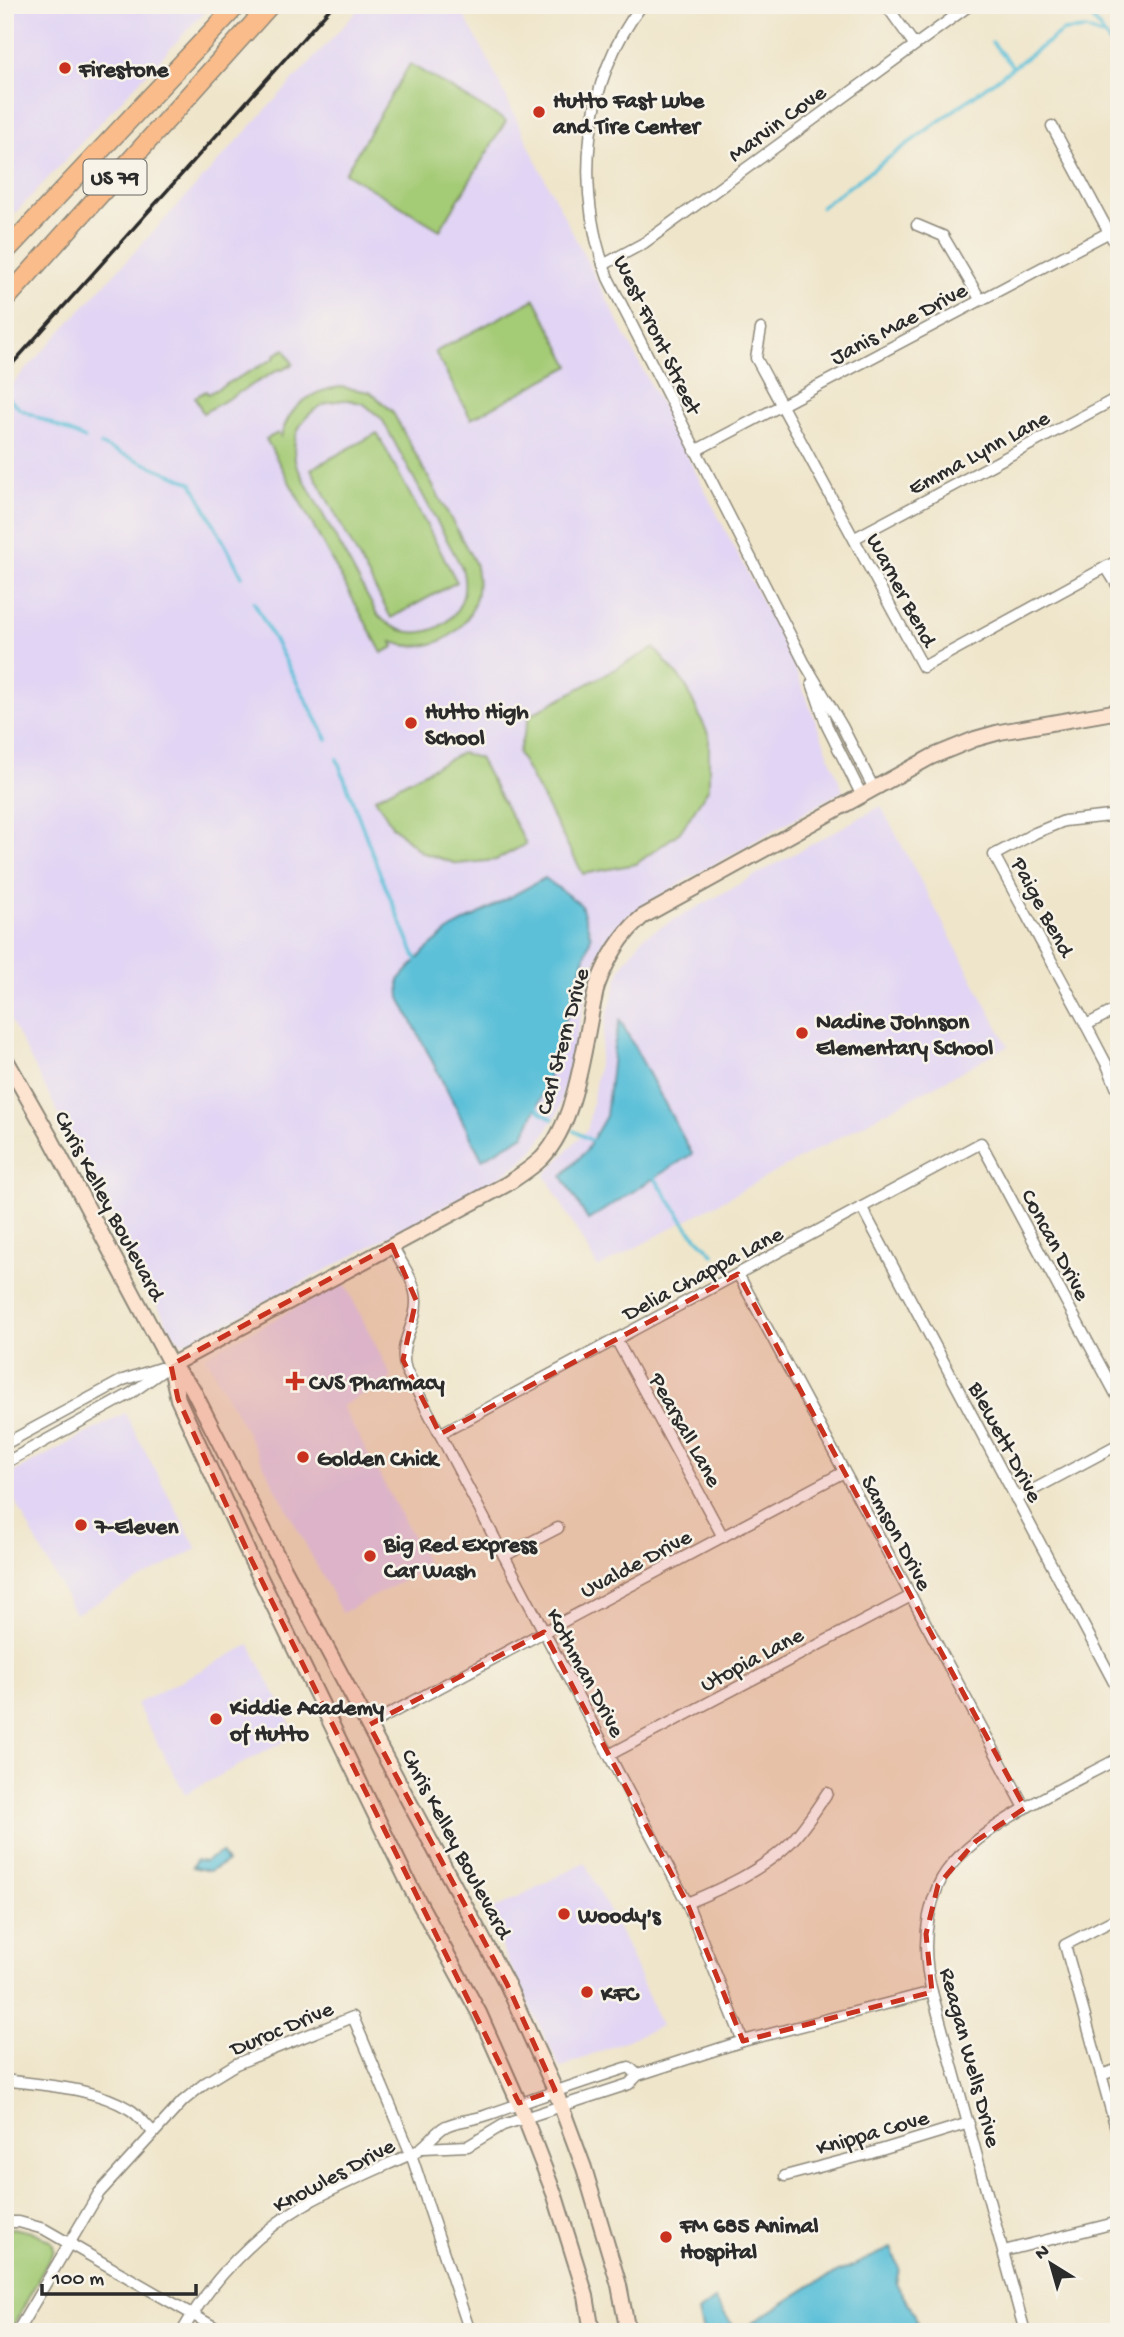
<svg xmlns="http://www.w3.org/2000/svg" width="1124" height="2337" font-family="'Gochi Hand',sans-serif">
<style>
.built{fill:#e1d4f4}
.green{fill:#a4cb76;stroke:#687b50;stroke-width:2;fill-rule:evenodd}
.water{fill:#5bc0d8;stroke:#437682;stroke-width:2}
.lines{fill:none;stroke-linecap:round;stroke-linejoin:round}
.stream{stroke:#5bc0d8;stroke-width:3.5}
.street-casing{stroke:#8d887a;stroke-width:13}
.secondary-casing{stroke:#8d887a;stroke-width:18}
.highway-casing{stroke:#8d887a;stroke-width:21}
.street{stroke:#fff;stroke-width:10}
.secondary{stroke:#fde4d0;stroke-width:14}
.highway{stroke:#f9bc8a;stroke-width:18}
.rail{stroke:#2b2b2b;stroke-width:3.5}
.marked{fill:#c8321e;fill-opacity:0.2;stroke:#c8321e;stroke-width:5;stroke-dasharray:14 9;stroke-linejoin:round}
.poi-dot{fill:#c8321e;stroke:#f7f3e8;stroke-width:2.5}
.labels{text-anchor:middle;stroke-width:5;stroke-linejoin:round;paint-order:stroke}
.shield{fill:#f7f3e8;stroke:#686764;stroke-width:2}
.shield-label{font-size:21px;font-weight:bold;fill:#2b2b2b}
.poi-label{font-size:23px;font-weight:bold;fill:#2b2b2b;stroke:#f7f3e8;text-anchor:start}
.street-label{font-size:23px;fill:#2b2b2b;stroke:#f7f3e8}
</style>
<rect width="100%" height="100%" fill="#f7f3e8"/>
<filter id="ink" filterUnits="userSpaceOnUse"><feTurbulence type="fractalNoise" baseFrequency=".0143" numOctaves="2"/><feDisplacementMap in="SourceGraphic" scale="14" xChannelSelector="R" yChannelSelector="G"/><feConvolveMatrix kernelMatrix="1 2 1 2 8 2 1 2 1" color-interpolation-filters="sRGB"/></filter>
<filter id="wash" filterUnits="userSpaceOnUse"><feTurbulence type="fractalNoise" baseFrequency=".00686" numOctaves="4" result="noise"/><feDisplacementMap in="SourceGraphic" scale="28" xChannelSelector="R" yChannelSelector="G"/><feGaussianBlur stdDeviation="1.57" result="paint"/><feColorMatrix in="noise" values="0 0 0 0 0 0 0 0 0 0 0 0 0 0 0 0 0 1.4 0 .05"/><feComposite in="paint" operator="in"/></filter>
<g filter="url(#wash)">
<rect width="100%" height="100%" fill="#efe5ca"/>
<g class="built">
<polygon points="5,5 211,5 5,224"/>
<polygon points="363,5 458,5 486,55 546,181 790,656 843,791 652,900 628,916 611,934 598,956 589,982 559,1111 537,1146 521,1162 498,1178 193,1341 180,1342 172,1333 5,1010 5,392"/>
<polygon points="881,806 1008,1046 598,1268 545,1175 588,1128 606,1019 621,968 643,937"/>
<polygon points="344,1282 392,1378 342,1406 429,1567 342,1613 206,1356"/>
<polygon points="125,1413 197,1549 75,1614 5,1482 5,1477"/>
<polygon points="250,1645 296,1735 185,1794 136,1704"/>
<polygon points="585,1862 624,1941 661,2026 560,2068 485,1914"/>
</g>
<g class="green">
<polygon points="410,64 506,121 440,230 345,173"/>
<polygon points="535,299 570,366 471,419 435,352"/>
<polygon points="285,349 293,364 282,370 280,369 203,413 195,397 206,391 208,394 275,358 274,355"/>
<path d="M341 387 370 392 392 411 475 563C489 616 444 660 392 642L394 647 382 653 266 439 278 433 281 437C288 407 311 390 341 387ZM349 400 364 404 382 419 462 568C477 622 414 655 377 614L296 465C287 429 312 399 349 400Z"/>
<polygon points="377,433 457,582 391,618 311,469"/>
<polygon points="654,648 685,684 709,736 709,788 680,832 636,864 583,874 518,753 530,715"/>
<polygon points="461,753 479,758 526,844 496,860 457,864 421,852 393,827 375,798"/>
<polygon points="13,2228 36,2233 52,2242 54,2250 10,2332 5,2332 5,2229"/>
</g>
<g class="water">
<polygon points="545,878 581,905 591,937 544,1091 524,1135 482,1159 400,998 399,980 425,951 451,929"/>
<polygon points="620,1020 692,1154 588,1220 562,1176 586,1151 606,1116 614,1046"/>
<polygon points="221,1852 227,1862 209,1871 192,1867 196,1860 204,1862"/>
<polygon points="891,2248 899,2268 896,2284 915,2315 919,2332 738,2332 817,2282"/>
<polygon points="714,2300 738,2332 703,2332 698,2312"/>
</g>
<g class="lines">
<g class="stream">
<polyline points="1088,12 1106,37 1119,61"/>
<polyline points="992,42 1013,67"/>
<polyline points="821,207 1063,31 1086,29 1106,37"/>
<polyline points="5,395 20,409 85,439"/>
<polyline points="101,445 192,483 242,576"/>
<polyline points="254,602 327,739"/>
<polyline points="337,759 381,876 419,965"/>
<polyline points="535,1105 541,1112 553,1119"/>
<polyline points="574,1131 594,1142"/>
<polyline points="652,1174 689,1229 714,1255"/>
</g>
</g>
</g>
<g filter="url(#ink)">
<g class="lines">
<g class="street-casing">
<g id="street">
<path d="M642 5C583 82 574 189 608 278L804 662 842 726 873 787"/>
<polyline points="886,5 914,44"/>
<polyline points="1052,126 1119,251"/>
<polyline points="917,225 943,236 980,299"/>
<polyline points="603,265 644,243 970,5"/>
<polyline points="761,329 756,358 923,667 1119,560"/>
<polyline points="695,451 1119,227"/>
<polyline points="855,538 1119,397"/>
<polyline points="1106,567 1119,588"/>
<polyline points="812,683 827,726 861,794"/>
<polyline points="1119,815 1064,821 1035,833 994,855 1086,1025 1108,1067 1119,1094"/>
<polyline points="1086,1025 1119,1008"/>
<polyline points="862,1208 1119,1692"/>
<path d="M392 1245C400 1262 416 1281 416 1301 417 1327 397 1341 406 1370L687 1903 743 2041"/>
<polyline points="738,1274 1025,1808"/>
<polyline points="616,1339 723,1537"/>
<polyline points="440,1434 981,1143 1119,1400"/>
<polyline points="5,1444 123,1380 160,1368"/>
<polyline points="5,1463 130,1394 171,1365"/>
<polyline points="1016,1499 1119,1444"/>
<polyline points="504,1556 558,1528"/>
<polyline points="369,1725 844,1472"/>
<polyline points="609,1755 911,1596"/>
<path d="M687 1903C723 1888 763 1870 791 1842 805 1827 816 1810 827 1793"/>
<polyline points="1119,1917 1065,1945 1119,2139"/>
<polyline points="1101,2075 1119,2069"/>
<path d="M5 2080C46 2086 93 2087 129 2109 138 2114 145 2124 153 2132"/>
<polyline points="423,2148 468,2146 503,2125 629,2084 638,2075 743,2041 932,1992"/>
<polyline points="785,2176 868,2154 969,2123"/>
<polyline points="5,2222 19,2222 44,2229 223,2332"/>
<polyline points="1004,2251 1119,2222"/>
<polyline points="17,2332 99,2193 183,2101 205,2083 236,2064 353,2017 411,2154 470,2332"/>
<path d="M182 2332C211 2280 256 2233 307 2203 341 2184 378 2169 413 2153 427 2147 433 2133 446 2126 458 2120 475 2120 487 2115 534 2099 581 2082 629 2067L638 2075"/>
<polyline points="455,2332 469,2328"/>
<path d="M1025 2332 932 1992C923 1957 924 1920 938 1886 961 1832 1068 1786 1119 1758"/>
</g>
</g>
<g class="secondary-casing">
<g id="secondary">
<polyline points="5,1058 51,1139 171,1365 192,1388 273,1548 507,1984 555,2090 584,2168 619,2285 628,2332"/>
<path d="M171 1365 507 1184C519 1176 532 1168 542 1158 579 1119 584 1038 597 986 607 959 620 936 642 917L931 757 975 739 1000 732 1119 711"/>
<polyline points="171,1367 178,1399 251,1559 411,1888 479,2013 519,2103 555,2196 586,2296 592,2332"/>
</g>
</g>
<g class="highway-casing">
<g id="highway">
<polyline points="5,252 237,5"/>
<polyline points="5,300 270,5"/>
</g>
</g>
<use href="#street" class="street"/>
<use href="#secondary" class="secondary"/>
<use href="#highway" class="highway"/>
<polyline class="rail" points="5,372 333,5"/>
</g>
</g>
<path class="marked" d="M392 1245 416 1300 403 1360 440 1434 738 1274 1025 1808 976 1841 938 1885 926 1934 932 1992 743 2041 687 1903 544 1632 369 1725 507 1984 555 2090 519 2103 251 1559 178 1399 171 1365Z"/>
<g class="poi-dot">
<circle cx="65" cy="68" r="7"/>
<circle cx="539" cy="112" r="7"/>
<circle cx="411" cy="723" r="7"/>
<circle cx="802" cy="1033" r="7"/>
<path d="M291.5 1370.5h7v7h7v7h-7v7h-7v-7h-7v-7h7z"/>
<circle cx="303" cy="1457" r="7"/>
<circle cx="81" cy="1525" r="7"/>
<circle cx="370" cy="1556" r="7"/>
<circle cx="216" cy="1719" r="7"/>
<circle cx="564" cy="1914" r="7"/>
<circle cx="587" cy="1992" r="7"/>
<circle cx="666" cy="2237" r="7"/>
</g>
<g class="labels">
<rect class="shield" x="83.5" y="159.5" width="63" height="35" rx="5"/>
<g class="shield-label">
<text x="115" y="184">US 79</text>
</g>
<g class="poi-label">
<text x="79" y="76">Firestone</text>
<text x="553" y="107">Hutto Fast Lube<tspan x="553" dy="26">and Tire Center</tspan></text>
<text x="425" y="718">Hutto High<tspan x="425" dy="26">School</tspan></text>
<text x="816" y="1028">Nadine Johnson<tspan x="816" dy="26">Elementary School</tspan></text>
<text x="309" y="1389">CVS Pharmacy</text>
<text x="317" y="1465">Golden Chick</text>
<text x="95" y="1533">7-Eleven</text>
<text x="384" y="1551">Big Red Express<tspan x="384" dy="26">Car Wash</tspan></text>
<text x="230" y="1714">Kiddie Academy<tspan x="230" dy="26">of Hutto</tspan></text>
<text x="578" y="1922">Woody's</text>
<text x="601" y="2000">KFC</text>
<text x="680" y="2232">FM 685 Animal<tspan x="680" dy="26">Hospital</tspan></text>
</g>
<g class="street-label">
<text transform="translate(776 122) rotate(-36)" y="8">Marvin Cove</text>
<text transform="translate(898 322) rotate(-28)" y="8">Janis Mae Drive</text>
<text transform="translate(659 334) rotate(64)" y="8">West Front Street</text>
<text transform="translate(978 451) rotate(-28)" y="8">Emma Lynn Lane</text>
<text transform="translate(903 589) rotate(62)" y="8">Warner Bend</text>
<text transform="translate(1044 906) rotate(62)" y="8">Paige Bend</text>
<text transform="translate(561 1041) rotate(-75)" y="8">Carl Stern Drive</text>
<text transform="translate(111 1205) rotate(62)" y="8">Chris Kelley Boulevard</text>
<text transform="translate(1057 1244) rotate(62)" y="8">Concan Drive</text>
<text transform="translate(702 1272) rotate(-28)" y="8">Delia Chappa Lane</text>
<text transform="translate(687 1429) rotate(61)" y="8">Pearsall Lane</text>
<text transform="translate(1007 1441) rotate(62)" y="8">Blewett Drive</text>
<text transform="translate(898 1532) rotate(62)" y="8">Samson Drive</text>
<text transform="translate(635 1562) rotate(-28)" y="8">Uvalde Drive</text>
<text transform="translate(751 1658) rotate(-28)" y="8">Utopia Lane</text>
<text transform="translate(587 1672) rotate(62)" y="8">Kothman Drive</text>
<text transform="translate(458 1843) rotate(62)" y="8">Chris Kelley Boulevard</text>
<text transform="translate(281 2027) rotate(-23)" y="8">Duroc Drive</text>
<text transform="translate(972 2057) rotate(75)" y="8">Reagan Wells Drive</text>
<text transform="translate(872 2131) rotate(-16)" y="8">Knippa Cove</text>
<text transform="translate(333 2174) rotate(-28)" y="8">Knowles Drive</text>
</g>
</g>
<rect width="1124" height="2337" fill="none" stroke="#f7f3e8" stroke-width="28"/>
<g transform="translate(1051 2264) rotate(323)" stroke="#f7f3e8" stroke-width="5" paint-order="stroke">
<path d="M0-5L12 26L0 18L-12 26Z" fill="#2b2b2b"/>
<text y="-10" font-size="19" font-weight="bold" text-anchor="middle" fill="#2b2b2b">N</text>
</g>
<path d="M42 2284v10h154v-10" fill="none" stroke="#2b2b2b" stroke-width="3.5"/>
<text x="52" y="2284" font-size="21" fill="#2b2b2b" stroke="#f7f3e8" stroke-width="5" paint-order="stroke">100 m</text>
</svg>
